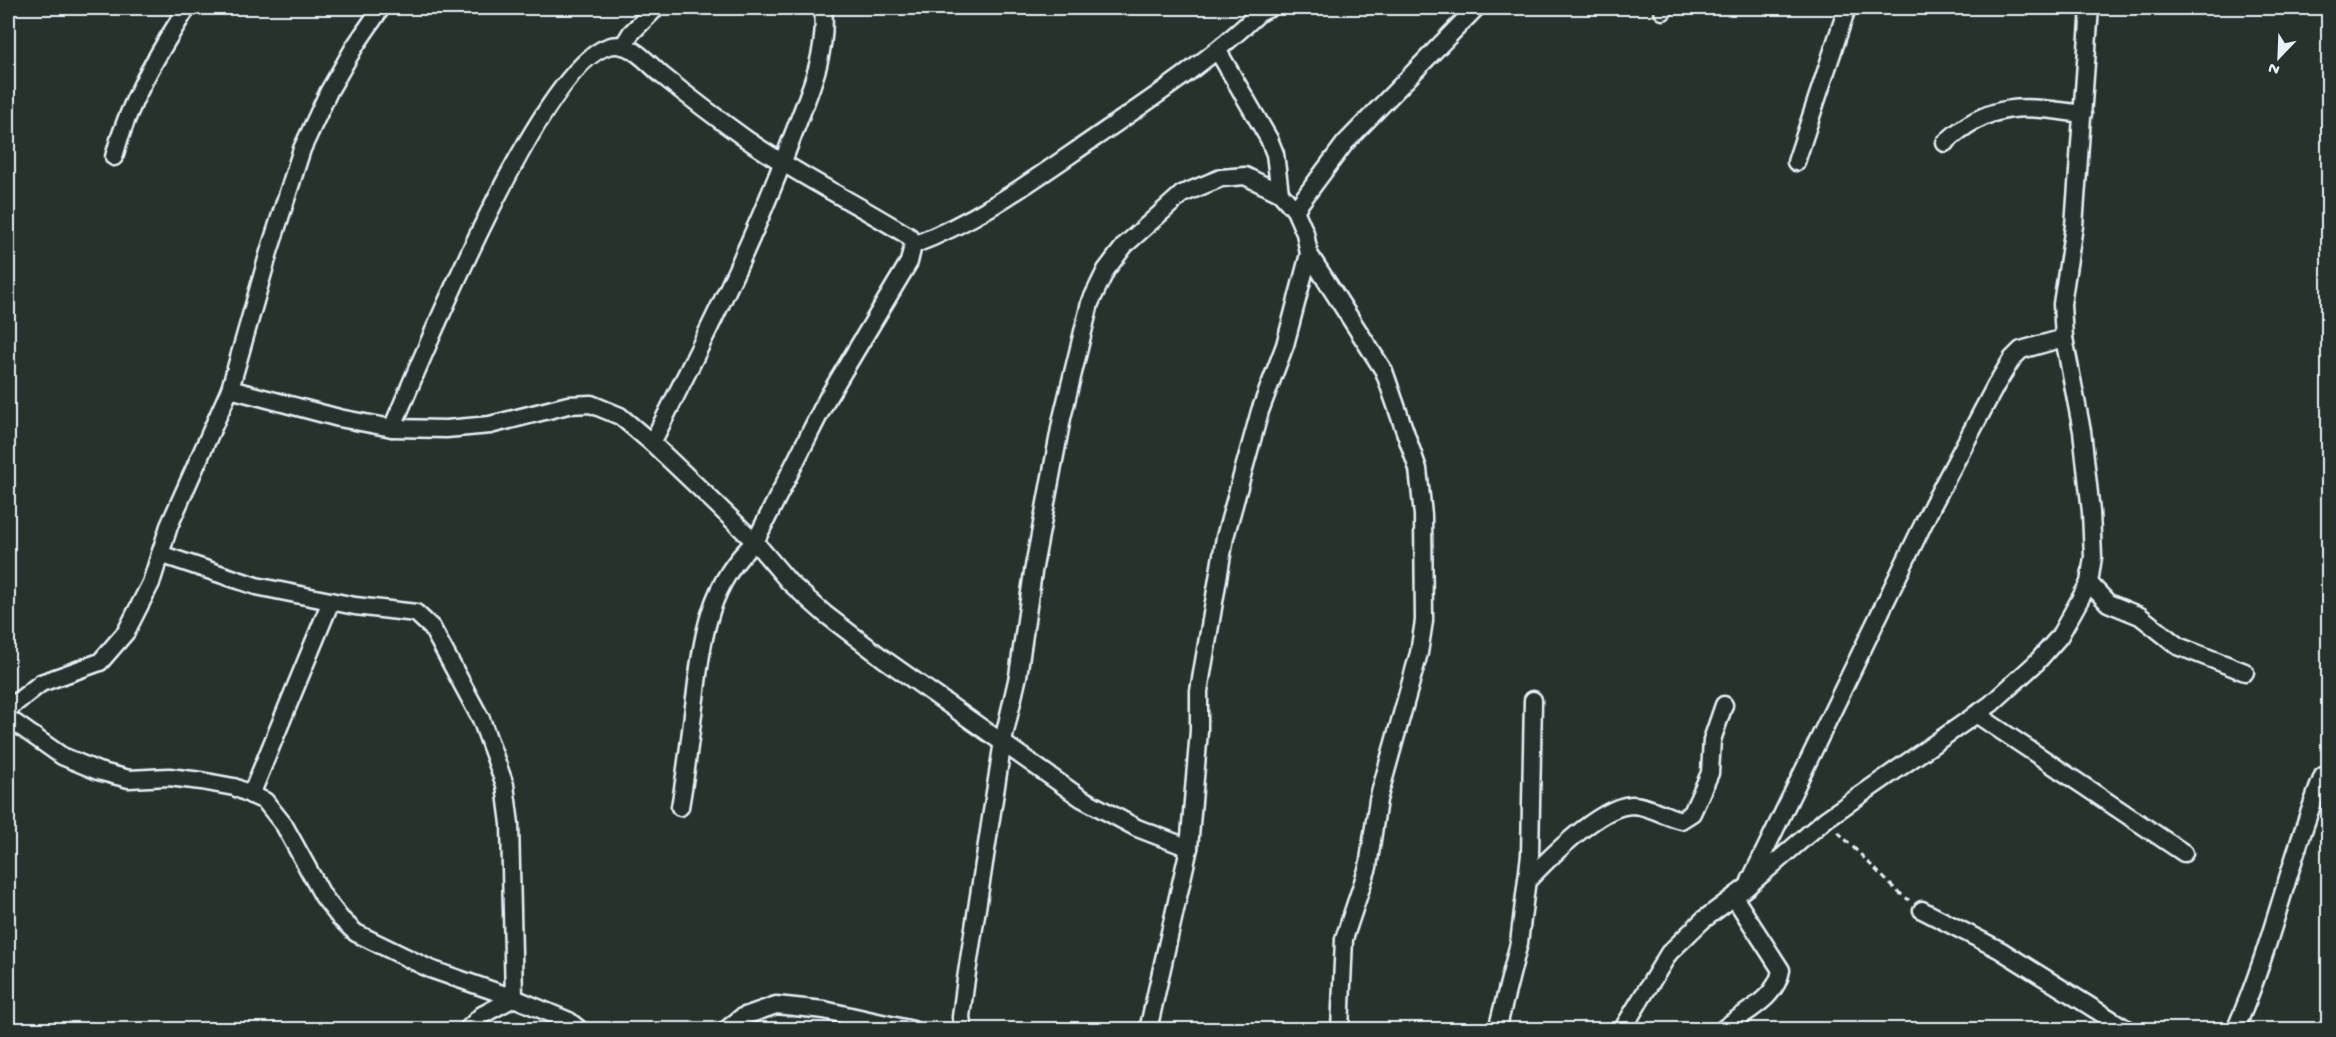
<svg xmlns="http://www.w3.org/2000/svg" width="2336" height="1037" font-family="'Gochi Hand',sans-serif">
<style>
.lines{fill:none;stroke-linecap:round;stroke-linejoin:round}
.street-casing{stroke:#e8f1f8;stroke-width:21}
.path{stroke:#e8f1f8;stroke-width:3;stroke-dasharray:6 4.5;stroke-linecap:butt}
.street{stroke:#26332d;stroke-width:16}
</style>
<rect width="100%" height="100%" fill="#26332d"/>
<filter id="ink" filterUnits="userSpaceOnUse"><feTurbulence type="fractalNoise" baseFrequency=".0167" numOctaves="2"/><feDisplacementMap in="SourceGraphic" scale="12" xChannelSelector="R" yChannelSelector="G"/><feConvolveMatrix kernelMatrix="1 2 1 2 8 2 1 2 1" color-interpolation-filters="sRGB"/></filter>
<g filter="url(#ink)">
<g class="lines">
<g class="street-casing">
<g id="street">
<polyline points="1663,11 1665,8"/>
<polyline points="623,46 631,33 656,8"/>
<polyline points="1218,51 1269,139 1275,154 1280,193"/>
<path d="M1945 143C1990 100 2026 106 2083 114"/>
<path d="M114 157C128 103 157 55 187 8"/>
<polyline points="1796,162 1847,8"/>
<polyline points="1295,210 1345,143 1476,8"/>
<path d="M913 245C978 221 1036 178 1093 139 1151 99 1208 62 1259 13L1270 8"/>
<polyline points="1309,254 1384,371 1418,469 1423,515 1424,621 1419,653 1378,800 1368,867 1344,939 1340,1030"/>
<polyline points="230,389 339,418 392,428 446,429 490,425 568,405 591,404 620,416 652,443 716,504 755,542 789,582 825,614 884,659 1081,798 1137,828 1189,848"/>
<path d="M392 428C417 372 554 26 623 46 638 50 651 66 663 76 690 98 718 119 746 139 799 176 856 203 910 237L913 245 909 262 828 397 755 542C706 585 702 645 694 706 690 740 686 773 680 807"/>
<path d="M652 443C703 342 754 241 793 135 809 93 828 53 823 8"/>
<polyline points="160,554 256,586 355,606 416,613 432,628 481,719 505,785 510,824 514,998 482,1015 467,1030"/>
<polyline points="2089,583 2108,603 2140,616 2178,646 2245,672"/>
<polyline points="8,709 41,683 100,662 126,632 151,583 169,526 230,389 269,252 302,149 329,91 355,46 381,8"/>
<polyline points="1976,714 2184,853"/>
<polyline points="8,718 62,756 98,771 129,779 169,777 201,781 234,787 265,801 284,825 323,896 340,918 356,933 430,969 514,998 569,1021 580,1030"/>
<polyline points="251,795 331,601"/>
<path d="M1527 881C1548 859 1600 806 1632 805 1648 805 1666 817 1681 820L1692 813 1710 773 1712 740 1724 705"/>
<polyline points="1750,881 1932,506 1996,385 2012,359 2021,350 2064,338"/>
<polyline points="1922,910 2000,950 2128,1030"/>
<polyline points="726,1030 742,1017 776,1005 824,1010 913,1030"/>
<polyline points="963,1030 961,1017 966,979 1003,741 1018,676 1033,572 1062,418 1090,303 1106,270 1125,245 1182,194 1221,178 1245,176 1280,193 1295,210 1305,233 1309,254 1285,345 1260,411 1225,537 1199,691 1199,731 1189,848 1148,1030"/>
<polyline points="1497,1030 1519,943 1530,855 1533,700"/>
<polyline points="1622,1030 1669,953 1703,920 1747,887 1826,819 1991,704 2036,663 2059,637 2089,583 2093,557 2091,512 2082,431 2064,338 2062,304 2074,226 2090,8"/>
<path d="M1722 1030C1742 1013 1777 999 1781 970L1734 897"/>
<path d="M2235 1030C2272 948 2289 859 2323 776"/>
</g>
</g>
<polyline class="path" points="1838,832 1897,891 1909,900"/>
<use href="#street" class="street"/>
</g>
</g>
<rect width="2336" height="1037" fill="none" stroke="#26332d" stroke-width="30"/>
<rect x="15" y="15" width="2306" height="1007" fill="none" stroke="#e8f1f8" stroke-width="2" filter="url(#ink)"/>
<g transform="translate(2279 57) rotate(203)" stroke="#26332d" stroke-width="4.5" paint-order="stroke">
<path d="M0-4.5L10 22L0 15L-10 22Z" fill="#e8f1f8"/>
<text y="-9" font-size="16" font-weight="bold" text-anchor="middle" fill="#e8f1f8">N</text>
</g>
</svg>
